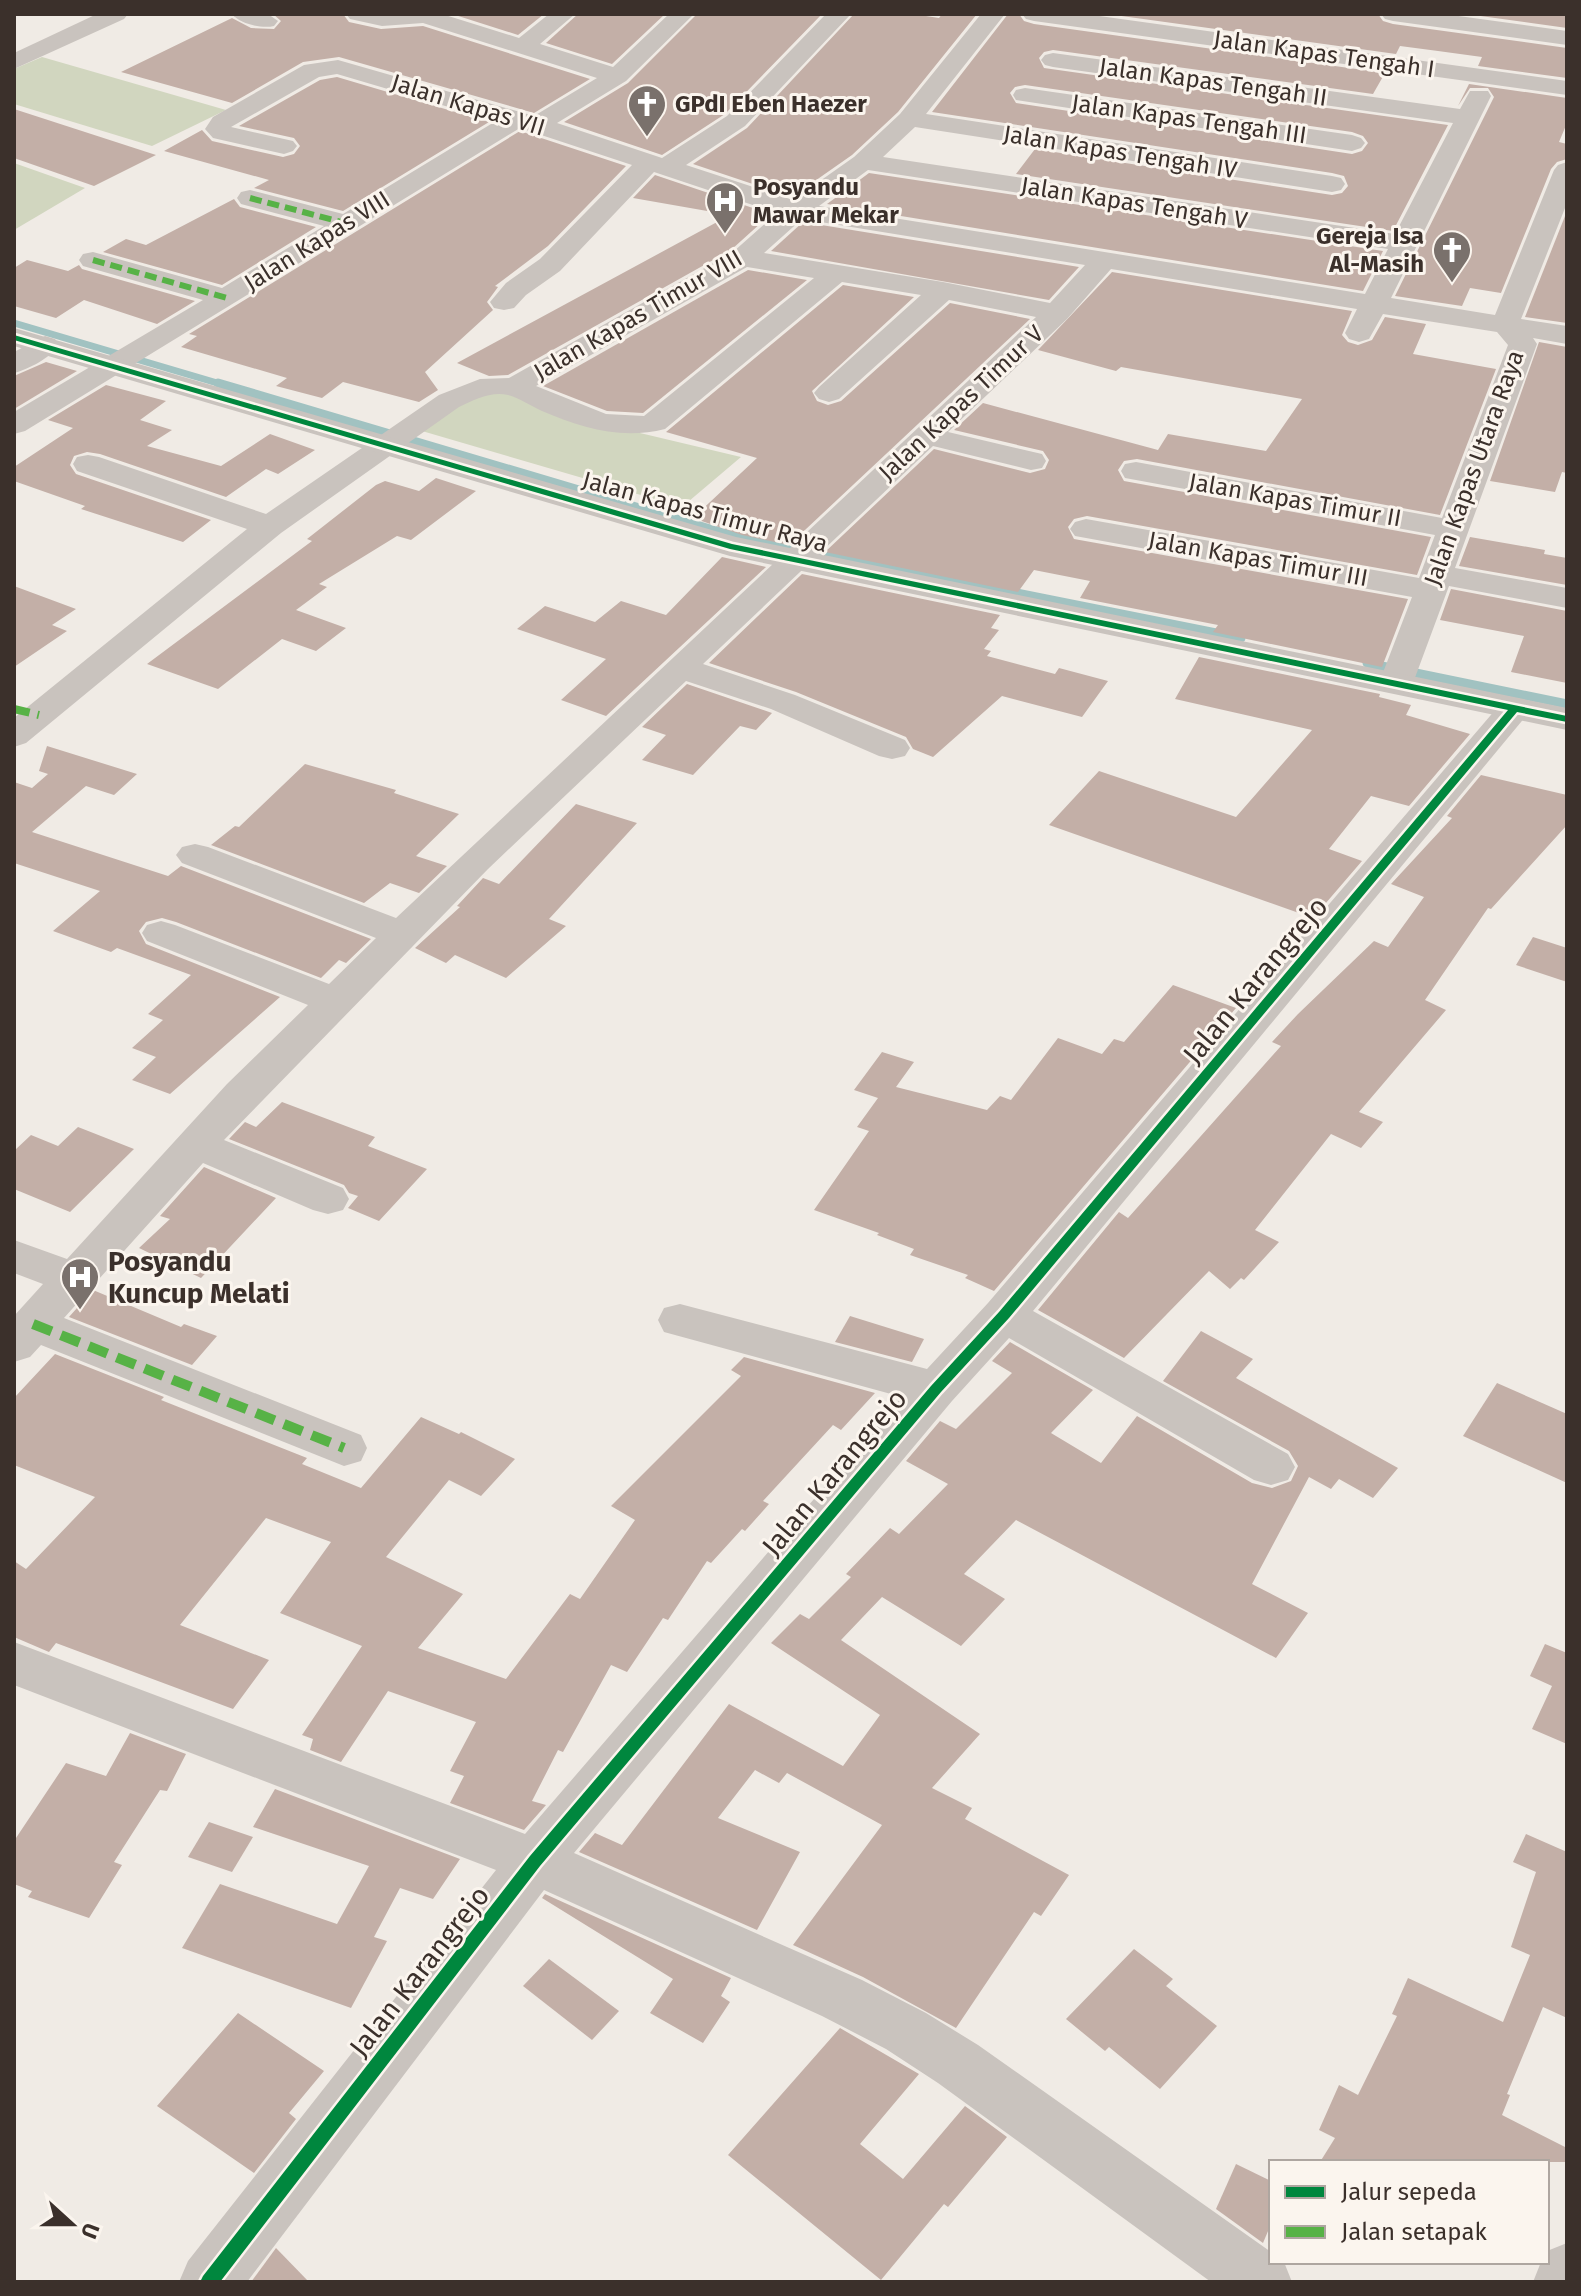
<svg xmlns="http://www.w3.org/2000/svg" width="1581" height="2296" font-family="'Fira Sans',sans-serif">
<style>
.green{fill:#d1d6bf}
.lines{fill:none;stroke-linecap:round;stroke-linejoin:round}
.stream-far1{stroke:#a1c2c1;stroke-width:7}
.stream{stroke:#a1c2c1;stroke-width:9}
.building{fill:#c3afa7;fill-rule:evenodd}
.minor{fill:#c9c3be;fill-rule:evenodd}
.tertiary{fill:#c9c3be;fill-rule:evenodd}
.quiet-far2{stroke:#57b246;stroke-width:6;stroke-dasharray:12 6;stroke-linecap:butt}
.quiet-far1{stroke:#57b246;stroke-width:8;stroke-dasharray:16 8;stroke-linecap:butt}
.quiet{stroke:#57b246;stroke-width:10;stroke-dasharray:20 10;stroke-linecap:butt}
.cycleway-casing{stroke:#fbf5ee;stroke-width:5}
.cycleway{fill:#00873e;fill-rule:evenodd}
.labels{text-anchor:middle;stroke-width:6;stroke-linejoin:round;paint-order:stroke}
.far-street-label{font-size:24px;fill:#3b302b;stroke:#fbf5ee}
.far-poi-label{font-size:24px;font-weight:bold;fill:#3b302b;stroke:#fbf5ee;text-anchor:start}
.street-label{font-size:28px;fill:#3b302b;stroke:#fbf5ee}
.poi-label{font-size:28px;font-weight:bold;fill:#3b302b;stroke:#fbf5ee;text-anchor:start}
</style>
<rect width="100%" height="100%" fill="#f0ebe5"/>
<g class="green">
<polygon points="42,57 226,110 152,146 14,104 14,69"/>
<polygon points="14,163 85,188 14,230"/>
<polygon points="507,391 560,414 741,457 682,507 422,431 470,397"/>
</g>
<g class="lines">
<polyline class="stream-far1" points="14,323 224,385"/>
<g class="stream">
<polyline points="218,383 737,537 1241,638"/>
<polyline points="1367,663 1567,704"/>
</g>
</g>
<g class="building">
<polygon points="273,14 343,14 349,22 381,29 423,26 590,79 534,113 339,57 303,62 232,103 121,72 232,18 251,28 274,29 281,21"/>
<polygon points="452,14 544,14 518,35"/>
<polygon points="578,14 665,14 612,64 546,43"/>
<polygon points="697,14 822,14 725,114 662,155 564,122 628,83"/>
<polygon points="854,14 913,14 939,18 942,14 977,14 898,112 852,155 792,197 693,164 747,128"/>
<path d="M1008 14H1019L1024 21 1034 24 1385 73 1373 94 1053 50 1044 52 1039 58 1044 68 1448 125 1393 231 1016 174 1035 149 1332 195 1342 193 1348 186 1344 176 1332 173 932 112ZM1025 85 1352 132 1363 136 1368 143 1362 151 1352 154 1016 103 1010 93 1015 87Z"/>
<polygon points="1107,14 1378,14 1383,21 1393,24 1567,48 1567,78 1478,66 1482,57 1438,51 1400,46 1396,54"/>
<polygon points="1466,14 1567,14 1567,28"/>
<polygon points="337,77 489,122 343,211 254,188 269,180 164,151 202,130 212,141 283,157 294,154 300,146 294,138 239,126 320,80"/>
<polygon points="1469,84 1567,98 1567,123 1559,142 1567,144 1567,159 1557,162 1551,169 1501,293 1470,288 1462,306 1395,296 1494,97 1488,88 1470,88 1458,106"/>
<polygon points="14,109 156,155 94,186 14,158"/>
<polygon points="520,131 626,166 548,246 495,286 498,287 487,302 493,310 425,372 438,390 419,402 343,382 322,398 276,386 287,378 181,347 197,336 189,334"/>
<polygon points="869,173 1383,251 1363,291 827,204"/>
<polygon points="655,175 771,214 731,250 508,375 489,376 457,363 730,215 633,198"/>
<polygon points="234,199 240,207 316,227 222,285 103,252 126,239 146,245"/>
<polygon points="1567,211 1567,323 1525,317"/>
<polygon points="803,222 1079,267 1049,300 771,251"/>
<polygon points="27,260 68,271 79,265 82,269 195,301 157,324 84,300 56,318 14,306 14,268"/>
<polygon points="748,270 807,280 643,413 607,411 543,386"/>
<polygon points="1112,272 1352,311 1342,335 1348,342 1358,345 1372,340 1385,317 1426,324 1413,354 1496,369 1440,515 1137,459 1124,461 1118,470 1124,481 1431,537 1417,575 1087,516 1074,519 1068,527 1074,539 1408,599 1382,667 1213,632 1218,625 1080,598 1090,581 1034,570 1018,592 825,552 934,449 1030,473 1045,469 1049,460 1043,451 954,430 983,403 1158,450 1168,434 1266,451 1302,399 1121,367 1116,371 1038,350"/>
<polygon points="843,285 914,297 812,391 817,401 828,405 841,401 950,303 1030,319 789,545 742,535 693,518 757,458 666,432"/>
<polygon points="1539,342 1567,347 1567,473 1562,472 1555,492 1490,481"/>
<polygon points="46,362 77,371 14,409 14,376"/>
<polygon points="106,385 166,401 140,420 172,430 147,446 221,466 270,434 315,450 278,474 266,469 226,497 100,454 87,452 74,456 70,465 76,474 211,520 183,542 81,509 85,506 14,481 14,467 73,428 48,420"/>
<polygon points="436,478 476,491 411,540 397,536 319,584 327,587 296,610 346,628 316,651 282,639 218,689 147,664 312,541 307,539 376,485 385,481 419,491"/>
<polygon points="1470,537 1545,550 1544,554 1567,558 1567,585 1459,566"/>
<polygon points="722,557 766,567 606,716 561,700 606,659 517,629 545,606 595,622 621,601 666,615"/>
<polygon points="802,574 1000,615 991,628 999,630 984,649 991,651 987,656 1055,674 1059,668 1108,681 1082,717 1002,696 933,757 913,749 906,737 796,692 709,663"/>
<polygon points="14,586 76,609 52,625 67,631 14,667"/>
<polygon points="1451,589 1567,611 1567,683 1511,672 1524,636 1440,620"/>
<polygon points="1199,657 1380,694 1379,697 1411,705 1406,715 1470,734 1409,806 1371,796 1329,849 1362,861 1313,918 1049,825 1099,771 1236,817 1312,730 1175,699"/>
<polygon points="687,684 772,713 756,730 740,726 693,775 642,760 666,735 642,727"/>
<polygon points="47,746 137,774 114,795 86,786 32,832 168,876 181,866 371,939 346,963 339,960 321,978 176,922 162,918 146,922 139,931 146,944 280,997 170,1094 132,1080 156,1057 132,1048 163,1020 148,1014 191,975 117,948 111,952 53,931 100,891 14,863 14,782 32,788 48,774 39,771"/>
<polygon points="305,764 396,790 394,793 459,814 416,856 447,866 419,893 390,883 364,903 211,845 235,826 239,827"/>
<polygon points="1481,775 1567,795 1567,825 1491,909 1488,908 1425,1000 1446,1010 1359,1112 1383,1122 1361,1148 1331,1134 1255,1230 1279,1242 1244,1280 1241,1278 1230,1289 1209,1271 1124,1358 1038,1310 1119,1212 1128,1218 1281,1046 1272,1042 1298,1014 1374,941 1388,947 1424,897 1391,884 1452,818 1447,816"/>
<polygon points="576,804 637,823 549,919 566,926 506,978 455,955 446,963 415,948 460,907 457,906 483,878 499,884"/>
<polygon points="1533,937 1567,948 1567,982 1516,965"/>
<polygon points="1173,985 1236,1008 994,1291 965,1278 968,1275 910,1255 914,1249 877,1235 879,1233 814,1210 869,1131 857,1127 878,1098 854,1090 882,1052 914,1062 896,1087 987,1110 1000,1096 1011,1100 1058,1038 1102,1054 1114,1039 1124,1042"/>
<polygon points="282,1102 375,1137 368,1146 427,1169 379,1221 348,1208 358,1196 349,1193 344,1185 229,1139 245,1122 256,1127"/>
<polygon points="78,1127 134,1149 70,1212 14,1189 14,1151 31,1135 58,1146"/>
<polygon points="204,1167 276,1198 201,1278 139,1248 170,1219 160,1216"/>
<polygon points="93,1290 181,1327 184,1324 217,1336 192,1365 69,1317"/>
<polygon points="850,1316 924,1339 912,1362 835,1342"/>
<polygon points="1201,1331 1253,1359 1236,1378 1398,1468 1373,1498 1339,1479 1331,1489 1309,1477 1252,1584 1308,1613 1276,1658 1016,1520 964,1574 1005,1599 961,1646 882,1597 841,1640 980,1734 932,1788 972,1808 965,1819 1069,1875 1041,1916 1034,1912 956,2028 863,1977 793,1945 882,1825 787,1773 779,1783 755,1770 718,1818 800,1852 757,1930 579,1852 595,1833 622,1845 729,1704 843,1766 880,1715 771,1643 800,1614 809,1619 851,1577 846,1574 890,1528 899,1534 948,1484 906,1461 940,1421 956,1429 1012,1373 992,1361 1010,1342 1093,1390 1051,1433 1101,1463 1137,1416 1252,1483 1272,1488 1291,1481 1298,1466 1289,1451 1163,1381"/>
<polygon points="55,1354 164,1397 161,1400 307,1458 302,1464 361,1488 421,1417 459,1434 461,1432 515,1459 481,1496 449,1480 386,1557 463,1594 418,1648 506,1679 570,1594 580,1599 635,1520 611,1506 741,1376 731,1370 744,1357 875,1393 841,1430 833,1425 763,1501 769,1504 745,1531 742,1529 711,1563 707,1561 668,1620 663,1618 627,1672 611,1665 563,1752 558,1750 532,1801 546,1805 524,1830 450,1803 464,1776 450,1771 476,1722 388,1691 341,1762 310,1750 313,1739 302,1735 362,1646 280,1613 331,1542 266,1518 180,1625 269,1660 233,1709 56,1643 49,1652 14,1637 14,1561 26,1569 95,1497 14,1465 14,1398"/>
<polygon points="1497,1383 1567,1414 1567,1483 1463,1436"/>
<polygon points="1545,1644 1567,1653 1567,1744 1532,1729 1552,1686 1530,1676"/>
<polygon points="130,1733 186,1754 167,1791 160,1790 114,1862 122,1865 89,1918 28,1897 32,1891 14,1884 14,1841 66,1763 106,1776"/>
<polygon points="275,1789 460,1859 433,1899 400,1888 374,1937 387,1941 351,2008 182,1948 220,1884 337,1924 369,1866 253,1827"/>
<polygon points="209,1822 253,1837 232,1872 188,1857"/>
<polygon points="1526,1834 1567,1852 1567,2018 1543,2007 1507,2094 1510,2095 1502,2115 1567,2148 1567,2162 1320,2162 1335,2138 1319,2130 1339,2085 1358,2095 1397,2016 1392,2014 1408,1978 1503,2022 1530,1955 1511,1947 1536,1872 1513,1862"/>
<polygon points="545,1894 731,1978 721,1996 730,2002 703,2043 650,2013 673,1979 542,1898"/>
<polygon points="1134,1949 1173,1979 1166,1986 1217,2026 1160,2089 1109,2047 1105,2051 1066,2019"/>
<polygon points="549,1959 619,2011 592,2040 523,1986"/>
<polygon points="238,2013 324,2071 289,2113 296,2119 254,2173 157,2106"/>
<polygon points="840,2028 919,2074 860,2144 903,2179 965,2106 1007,2137 948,2207 944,2204 881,2280 728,2155"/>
<polygon points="1236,2164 1271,2181 1271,2224 1263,2243 1216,2209"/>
<polygon points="276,2248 309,2282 251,2282"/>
</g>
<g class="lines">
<g class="minor">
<polygon points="97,14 128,14 124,19 14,69 14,53"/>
<path d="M232 14H268L278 21 274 26C262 29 240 24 232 14Z"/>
<path d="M346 14H442L519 38 549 14H575L540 44 613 67 669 14H694L626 81 557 123 662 158 727 116 826 14H851L745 126 686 165 793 200 854 157 900 114 981 14H1005L926 114 1332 176 1341 178 1345 184 1341 190 1332 192 915 127 883 157 1395 234 1453 123 1053 67 1045 65 1041 60 1045 55 1053 53 1460 109 1470 91H1488L1491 96 1391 298 1495 315 1554 170 1558 165 1567 162V203L1521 319 1567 326V344L1533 338 1537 344 1455 568 1567 588V608L1449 586 1413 683 1408 690 1396 693 1384 690 1379 683 1412 597 1075 536 1070 529 1075 522 1086 519 1419 578 1435 535 1136 480 1125 478 1121 471 1125 464 1136 462 1442 518 1508 345 1497 332 1383 314 1369 339 1359 342 1349 339 1345 333 1357 309 1111 269 1067 319 948 432 1042 454 1046 461 1042 468 1031 470 933 446 703 664 795 695 905 740 910 748 905 756 892 759 879 756 771 709 686 681 488 869 224 1140 343 1188 349 1199 343 1210 328 1214 313 1210 203 1163 64 1318 361 1435 367 1448 361 1461 344 1466 41 1345 30 1357 14 1362V1316L43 1284 14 1273V1240L67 1259 227 1084 308 1005 147 941 142 933 147 925 161 921 175 925 329 984 376 938 182 863 176 855 182 847 195 844 208 847 396 918 1036 317 949 300 839 399 829 402 819 399 814 393 819 387 921 295 842 282 665 429C621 440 582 428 542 411 531 406 519 398 508 395 491 391 474 400 459 407L281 533 26 743 14 747V718L247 529 77 471 73 464 77 457 88 455 99 457 266 514 439 395 480 379 509 378 733 252 777 213 654 172 560 271 526 295 514 308 504 310 494 308 490 302 506 283 540 259 632 165 520 128 25 431 14 434V412L203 300 83 266 79 260 83 254 93 252 222 288 324 226 241 204 237 198 241 192 250 190 343 214 496 121 337 74 319 77 231 127 293 141 297 146 293 151 284 154 213 138 205 129 213 117 304 65 338 60 534 116 597 78 423 23 382 26 350 19ZM868 170 1388 249 1365 294 819 206ZM802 219 1085 265 1050 303 943 282 764 253ZM747 267 814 278 644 416 606 414 536 386Z"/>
<polygon points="1022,14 1085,14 1567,81 1567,95 1034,21 1026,19"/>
<polygon points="1381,14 1444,14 1567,31 1567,45 1393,21 1385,19"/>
<polygon points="1025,88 1352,135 1361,138 1365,143 1361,148 1352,151 1016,100 1013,95 1016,90"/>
<path d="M45 336 55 339 59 345C50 358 29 369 14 373V352Z"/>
<polygon points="1514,699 1526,702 1531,709 1526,716 1033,1311 1288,1454 1295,1467 1288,1480 1271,1485 1254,1480 1009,1338 952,1401 574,1853 862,1980 926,2013 978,2045 1271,2252 1271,2262 1284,2262 1292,2282 1211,2282 938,2083 886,2049 822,2016 544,1890 247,2282 179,2282 188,2261 496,1870 14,1685 14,1642 525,1834 902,1397 664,1332 658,1320 664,1308 680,1304 927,1369 988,1303 1502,702"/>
<polygon points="1567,2243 1567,2282 1533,2282 1541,2262 1547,2262 1547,2251"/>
</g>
<polygon class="tertiary" points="14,328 736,537 1567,708 1567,730 730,556 14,346"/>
<g class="quiet-far2">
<polyline points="250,198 345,223"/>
<polyline points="93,260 227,298"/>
</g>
<polyline class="quiet-far1" points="14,709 39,715"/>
<polyline class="quiet" points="33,1324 344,1448"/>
<g class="cycleway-casing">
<polygon id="cycleway" points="14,335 732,544 1567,716 1567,722 1517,712 1009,1318 941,1392 540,1866 220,2282 200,2282 203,2276 530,1856 931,1386 999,1312 1508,710 730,549 14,340"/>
</g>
<use href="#cycleway" class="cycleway"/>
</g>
<defs>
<g id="church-pin" transform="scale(2)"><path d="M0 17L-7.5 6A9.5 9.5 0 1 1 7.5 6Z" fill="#7a716c" stroke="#fbf5ee"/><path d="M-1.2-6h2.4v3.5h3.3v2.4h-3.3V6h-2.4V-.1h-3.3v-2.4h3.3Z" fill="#fff"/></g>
<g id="hospital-pin" transform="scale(2)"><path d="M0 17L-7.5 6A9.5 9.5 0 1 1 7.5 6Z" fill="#7a716c" stroke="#fbf5ee"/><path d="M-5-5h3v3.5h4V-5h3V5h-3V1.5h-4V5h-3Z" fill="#fff"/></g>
</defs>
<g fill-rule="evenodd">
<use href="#church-pin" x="647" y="104"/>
<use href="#hospital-pin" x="725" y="201"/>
<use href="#church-pin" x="1452" y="250"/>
<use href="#hospital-pin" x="80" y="1277"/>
</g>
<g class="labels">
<g class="far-street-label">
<text transform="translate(1324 54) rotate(8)" y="8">Jalan Kapas Tengah I</text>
<text transform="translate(1213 82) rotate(8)" y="8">Jalan Kapas Tengah II</text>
<text transform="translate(468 105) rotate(17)" y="8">Jalan Kapas VII</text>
<text transform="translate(1189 119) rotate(8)" y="8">Jalan Kapas Tengah III</text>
<text transform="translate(1120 152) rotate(9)" y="8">Jalan Kapas Tengah IV</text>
<text transform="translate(1134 203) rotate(9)" y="8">Jalan Kapas Tengah V</text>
<text transform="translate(317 241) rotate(-32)" y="8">Jalan Kapas VIII</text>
<text transform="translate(638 315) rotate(-30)" y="8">Jalan Kapas Timur VIII</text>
<text transform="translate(961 403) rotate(-43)" y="8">Jalan Kapas Timur V</text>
<text transform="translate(1474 468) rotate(-70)" y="8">Jalan Kapas Utara Raya</text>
<text transform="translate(1295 500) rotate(10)" y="8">Jalan Kapas Timur II</text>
<text transform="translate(705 512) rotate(15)" y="8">Jalan Kapas Timur Raya</text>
<text transform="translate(1258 559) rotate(10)" y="8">Jalan Kapas Timur III</text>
</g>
<g class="far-poi-label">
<text x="675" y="112">GPdI Eben Haezer</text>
<text x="753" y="195">Posyandu<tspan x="753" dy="28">Mawar Mekar</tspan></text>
<text x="1424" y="244" text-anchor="end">Gereja Isa<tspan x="1424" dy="28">Al-Masih</tspan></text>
</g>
<g class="street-label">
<text transform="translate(1255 980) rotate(-50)" y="10">Jalan Karangrejo</text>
<text transform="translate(834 1472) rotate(-50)" y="10">Jalan Karangrejo</text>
<text transform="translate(419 1971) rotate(-52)" y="10">Jalan Karangrejo</text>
</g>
<g class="poi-label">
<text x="108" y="1271">Posyandu<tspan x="108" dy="32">Kuncup Melati</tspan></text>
</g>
</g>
<rect width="1581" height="2296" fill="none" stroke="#3b302b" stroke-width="32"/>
<rect x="1269" y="2160" width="280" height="104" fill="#fbf5ee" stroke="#aea6a0" stroke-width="2"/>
<rect x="1285" y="2186" width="40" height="12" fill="#00873e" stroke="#aea6a0" stroke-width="2"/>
<text x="1341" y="2200" font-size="24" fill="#3b302b">Jalur sepeda</text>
<rect x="1285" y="2226" width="40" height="12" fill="#57b246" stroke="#aea6a0" stroke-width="2"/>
<text x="1341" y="2240" font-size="24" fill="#3b302b">Jalan setapak</text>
<g transform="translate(72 2224) rotate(111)" stroke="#fbf5ee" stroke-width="6" paint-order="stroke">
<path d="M0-6L14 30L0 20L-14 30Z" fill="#3b302b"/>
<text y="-12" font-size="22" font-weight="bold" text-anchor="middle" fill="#3b302b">U</text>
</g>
</svg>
